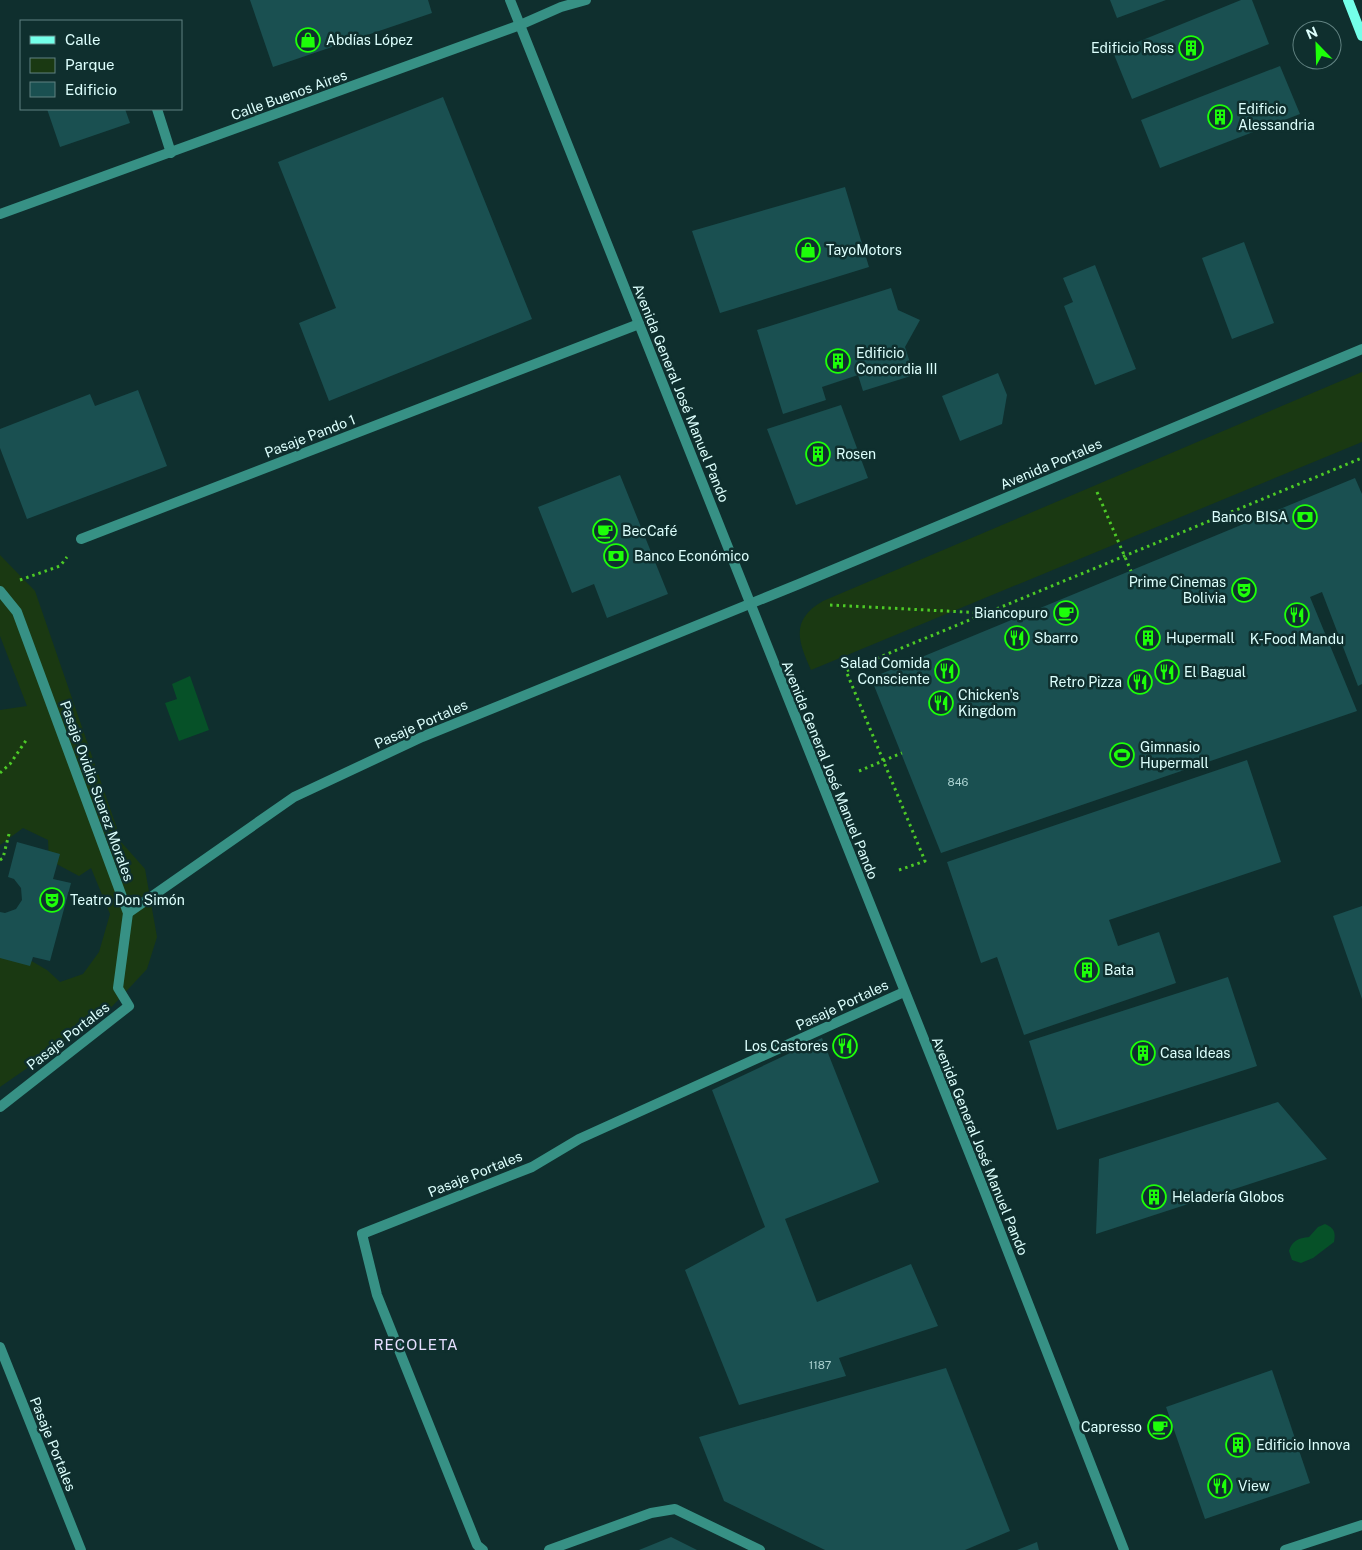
<svg xmlns="http://www.w3.org/2000/svg" width="1362" height="1550" font-family="'Public Sans',sans-serif">
<style>
.green{fill:#1a3912}
.water{fill:#065128}
.building{fill:#1a5051}
.lines{fill:none;stroke-linecap:round;stroke-linejoin:round}
.path{stroke:#4dca26;stroke-width:3;stroke-dasharray:2.5 4;stroke-linecap:butt}
.lane{stroke:#379185;stroke-width:10}
.street{stroke:#379185;stroke-width:10}
.secondary{stroke:#74ffe9;stroke-width:10}
.labels{text-anchor:middle;stroke-width:5;stroke-linejoin:round;paint-order:stroke}
.number-label{font-size:11px;fill:#acd3d2}
.poi-label{font-size:14px;fill:#ddfffd;stroke:#0f2f2e;text-anchor:start}
.street-label{font-size:14px;fill:#ddfffd;stroke:#0f2f2e}
.neighbourhood-label{font-size:15px;letter-spacing:1px;fill:#e5dfff;stroke:#0f2f2e}
</style>
<rect width="100%" height="100%" fill="#0f2f2e"/>
<g class="green">
<path d="M1362 372V442L811 670C798 641 790 620 823 601Z"/>
<polygon points="0,555 35,591 122,843 145,869 157,937 147,969 105,1014 0,1087 0,951 16,952 47,970 60,982 83,974 99,952 110,914 91,868 79,876 49,860 48,840 23,828 0,845 0,710 27,706 0,636"/>
</g>
<g class="water">
<polygon points="190,676 209,730 179,741 165,703 177,699 172,684"/>
<path d="M1325 1224C1334 1228 1336 1232 1334 1242L1313 1258 1301 1263 1292 1260 1289 1251C1292 1241 1298 1238 1309 1237L1318 1227Z"/>
</g>
<g class="building">
<polygon points="250,0 428,0 432,13 273,67"/>
<polygon points="1110,0 1166,0 1117,18"/>
<polygon points="1241,0 1252,0 1269,44 1132,99 1113,52"/>
<polygon points="1280,66 1300,114 1160,168 1141,120"/>
<polygon points="443,97 532,319 329,401 299,323 336,308 278,162"/>
<polygon points="47,109 125,109 130,123 60,147"/>
<polygon points="845,187 869,267 720,313 692,231"/>
<polygon points="1244,242 1274,323 1232,339 1202,258"/>
<polygon points="1095,265 1136,369 1095,385 1064,306 1073,302 1063,278"/>
<polygon points="891,288 898,310 920,320 905,347 914,375 863,391 858,375 822,387 826,400 783,414 757,330"/>
<polygon points="998,373 1007,395 1002,424 960,441 942,396"/>
<polygon points="138,390 167,466 27,519 0,448 0,429 90,394 95,406"/>
<polygon points="841,405 868,478 796,505 767,429"/>
<polygon points="620,475 668,594 607,618 594,584 572,593 538,507"/>
<polygon points="1355,478 1362,494 1362,684 1358,686 1322,592 1310,597 1357,711 941,853 871,678"/>
<polygon points="1247,760 1281,862 1109,920 1118,946 1159,932 1176,983 1024,1035 997,957 981,963 947,862"/>
<polygon points="17,842 60,854 53,879 71,883 50,961 33,957 30,966 0,958 0,912 5,913 16,909 22,900 21,888 14,879 8,877"/>
<polygon points="1362,906 1362,999 1333,916"/>
<polygon points="1228,977 1257,1066 1057,1130 1029,1041"/>
<polygon points="822,1038 879,1182 785,1219 817,1302 911,1264 938,1326 839,1358 846,1376 739,1405 685,1270 765,1227 712,1090"/>
<polygon points="1278,1102 1327,1159 1096,1234 1099,1159"/>
<polygon points="946,1368 1010,1531 965,1550 825,1550 724,1501 699,1437"/>
<polygon points="1272,1370 1310,1483 1205,1519 1166,1407"/>
<polygon points="671,1537 697,1550 639,1550"/>
<polygon points="1037,1542 1039,1550 1017,1550"/>
</g>
<g class="lines">
<g class="path">
<polyline points="1097,492 1131,571"/>
<polyline points="20,580 60,566 67,557"/>
<polyline points="830,605 984,613"/>
<polyline points="859,771 902,753"/>
<polyline points="0,773 10,764 27,739"/>
<polyline points="0,860 3,858 9,834"/>
<polyline points="899,870 925,861 846,671 1362,458"/>
</g>
<g class="lane">
<polyline points="157,109 171,153"/>
<polyline points="483,1550 477,1545 377,1295 362,1234 532,1167 579,1139 904,992"/>
<polyline points="549,1550 651,1513 675,1509 760,1550"/>
</g>
<g class="street">
<polyline points="510,0 984,1190 1124,1550"/>
<polyline points="0,214 520,25 561,7 586,0"/>
<polyline points="81,539 639,324"/>
<polyline points="0,591 17,612 128,913 118,988 129,1006 0,1107"/>
<polyline points="128,913 294,797 422,737 799,584 1362,349"/>
<polyline points="0,1347 81,1550"/>
<polyline points="1285,1550 1362,1525"/>
</g>
<polyline class="secondary" points="1348,0 1362,36"/>
</g>
<defs>
<g id="shop-ring" transform="scale(1.25)"><circle r="9.5" fill="#0f2f2e" stroke="#1dff09" stroke-width="1.5"/><path d="M-5-2.5h2.3a2.7 3.5 0 0 1 5.4 0H5L5.5 6h-11ZM-1.5-2.5h3a1.5 2.3 0 0 0-3 0Z" fill="#1dff09"/></g>
<g id="building-ring" transform="scale(1.25)"><circle r="9.5" fill="#0f2f2e" stroke="#1dff09" stroke-width="1.5"/><path d="M-4-6H4V6H1V3H-1V6H-4ZM-2.5-4.3h1.7v1.8h-1.7ZM.8-4.3h1.7v1.8H.8ZM-2.5-1h1.7V.8h-1.7ZM.8-1h1.7V.8H.8Z" fill="#1dff09"/></g>
<g id="bank-ring" transform="scale(1.25)"><circle r="9.5" fill="#0f2f2e" stroke="#1dff09" stroke-width="1.5"/><path d="M-6-4H6V4H-6ZM0-2.3a2.3 2.3 0 1 0 0 4.6a2.3 2.3 0 1 0 0-4.6Z" fill="#1dff09"/></g>
<g id="cafe-ring" transform="scale(1.25)"><circle r="9.5" fill="#0f2f2e" stroke="#1dff09" stroke-width="1.5"/><path d="M-5.5-4.5H6V0H3Q3 3.5 0 3.5H-2.5Q-5.5 3.5-5.5 0ZM3-3.2v2h1.7v-2ZM-6 4.5H4V6H-6Z" fill="#1dff09"/></g>
<g id="theatre-ring" transform="scale(1.25)"><circle r="9.5" fill="#0f2f2e" stroke="#1dff09" stroke-width="1.5"/><path d="M-5-5.5Q0-4 5-5.5V0Q5 5 0 6Q-5 5-5 0ZM-3.3-2.5H-1v1.5H-3.3ZM1-2.5H3.3v1.5H1ZM-2.8 1Q0 5.5 2.8 1Z" fill="#1dff09"/></g>
<g id="restaurant-ring" transform="scale(1.25)"><circle r="9.5" fill="#0f2f2e" stroke="#1dff09" stroke-width="1.5"/><path d="M-5-6h1v4h1v-4h1v4h1v-4h1v5L-1.5 .5V6h-2V.5L-5-1ZM5-6V6H3V1.5H1.5Q1.5-4 5-6Z" fill="#1dff09"/></g>
<g id="stadium-ring" transform="scale(1.25)"><circle r="9.5" fill="#0f2f2e" stroke="#1dff09" stroke-width="1.5"/><path d="M0-5a6.5 5 0 1 0 0 10a6.5 5 0 1 0 0-10ZM-3.5-1.8h7v3.6h-7Z" fill="#1dff09"/></g>
</defs>
<g fill-rule="evenodd">
<use href="#shop-ring" x="308" y="40"/>
<use href="#building-ring" x="1191" y="48"/>
<use href="#building-ring" x="1220" y="117"/>
<use href="#shop-ring" x="808" y="250"/>
<use href="#building-ring" x="838" y="361"/>
<use href="#building-ring" x="818" y="454"/>
<use href="#bank-ring" x="1305" y="517"/>
<use href="#cafe-ring" x="605" y="531"/>
<use href="#bank-ring" x="616" y="556"/>
<use href="#theatre-ring" x="1244" y="590"/>
<use href="#cafe-ring" x="1066" y="613"/>
<use href="#restaurant-ring" x="1297" y="615"/>
<use href="#restaurant-ring" x="1017" y="638"/>
<use href="#building-ring" x="1148" y="638"/>
<use href="#restaurant-ring" x="947" y="671"/>
<use href="#restaurant-ring" x="1167" y="672"/>
<use href="#restaurant-ring" x="1140" y="682"/>
<use href="#restaurant-ring" x="941" y="703"/>
<use href="#stadium-ring" x="1122" y="755"/>
<use href="#theatre-ring" x="52" y="900"/>
<use href="#building-ring" x="1087" y="970"/>
<use href="#restaurant-ring" x="845" y="1046"/>
<use href="#building-ring" x="1143" y="1053"/>
<use href="#building-ring" x="1154" y="1197"/>
<use href="#cafe-ring" x="1160" y="1427"/>
<use href="#building-ring" x="1238" y="1445"/>
<use href="#restaurant-ring" x="1220" y="1486"/>
</g>
<g class="labels">
<g class="number-label">
<text x="958" y="786">846</text>
<text x="820" y="1369">1187</text>
</g>
<g class="poi-label">
<text x="326" y="45">Abdías López</text>
<text x="1174" y="53" text-anchor="end">Edificio Ross</text>
<text x="1238" y="114">Edificio<tspan x="1238" dy="16">Alessandria</tspan></text>
<text x="826" y="255">TayoMotors</text>
<text x="856" y="358">Edificio<tspan x="856" dy="16">Concordia III</tspan></text>
<text x="836" y="459">Rosen</text>
<text x="1288" y="522" text-anchor="end">Banco BISA</text>
<text x="622" y="536">BecCafé</text>
<text x="634" y="561">Banco Económico</text>
<text x="1226" y="587" text-anchor="end">Prime Cinemas<tspan x="1226" dy="16">Bolivia</tspan></text>
<text x="1048" y="618" text-anchor="end">Biancopuro</text>
<text x="1034" y="643">Sbarro</text>
<text x="1166" y="643">Hupermall</text>
<text x="1297" y="644" text-anchor="middle">K-Food Mandu</text>
<text x="930" y="668" text-anchor="end">Salad Comida<tspan x="930" dy="16">Consciente</tspan></text>
<text x="1184" y="677">El Bagual</text>
<text x="1122" y="687" text-anchor="end">Retro Pizza</text>
<text x="958" y="700">Chicken's<tspan x="958" dy="16">Kingdom</tspan></text>
<text x="1140" y="752">Gimnasio<tspan x="1140" dy="16">Hupermall</tspan></text>
<text x="70" y="905">Teatro Don Simón</text>
<text x="1104" y="975">Bata</text>
<text x="828" y="1051" text-anchor="end">Los Castores</text>
<text x="1160" y="1058">Casa Ideas</text>
<text x="1172" y="1202">Heladería Globos</text>
<text x="1142" y="1432" text-anchor="end">Capresso</text>
<text x="1256" y="1450">Edificio Innova</text>
<text x="1238" y="1491">View</text>
</g>
<g class="street-label">
<text transform="translate(289 95) rotate(-20)" y="5">Calle Buenos Aires</text>
<text transform="translate(681 393) rotate(68)" y="5">Avenida General José Manuel Pando</text>
<text transform="translate(310 436) rotate(-21)" y="5">Pasaje Pando 1</text>
<text transform="translate(1051 464) rotate(-23)" y="5">Avenida Portales</text>
<text transform="translate(421 724) rotate(-24)" y="5">Pasaje Portales</text>
<text transform="translate(830 770) rotate(68)" y="5">Avenida General José Manuel Pando</text>
<text transform="translate(97 791) rotate(70)" y="5">Pasaje Ovidio Suarez Morales</text>
<text transform="translate(842 1005) rotate(-25)" y="5">Pasaje Portales</text>
<text transform="translate(68 1036) rotate(-38)" y="5">Pasaje Portales</text>
<text transform="translate(980 1146) rotate(68)" y="5">Avenida General José Manuel Pando</text>
<text transform="translate(475 1174) rotate(-22)" y="5">Pasaje Portales</text>
<text transform="translate(53 1444) rotate(68)" y="5">Pasaje Portales</text>
</g>
<g class="neighbourhood-label">
<text x="416" y="1350">RECOLETA</text>
</g>
</g>
<rect x="20" y="20" width="162" height="90" fill="#0f2f2e" stroke="#618281"/>
<rect x="30" y="36" width="25" height="8" fill="#74ffe9" stroke="#618281"/>
<text x="65" y="45" font-size="15" fill="#ddfffd">Calle</text>
<rect x="30" y="58" width="25" height="15" fill="#1a3912" stroke="#618281"/>
<text x="65" y="70" font-size="15" fill="#ddfffd">Parque</text>
<rect x="30" y="82" width="25" height="15" fill="#1a5051" stroke="#618281"/>
<text x="65" y="95" font-size="15" fill="#ddfffd">Edificio</text>
<g transform="translate(1317 45) rotate(337)"><circle r="24" fill="#0f2f2e" stroke="#618281"/>
<path d="M0-4L9 19L0 12L-9 19Z" fill="#1dff09"/>
<text y="-8" font-size="14" font-weight="bold" text-anchor="middle" fill="#ddfffd">N</text>
</g>
</svg>
